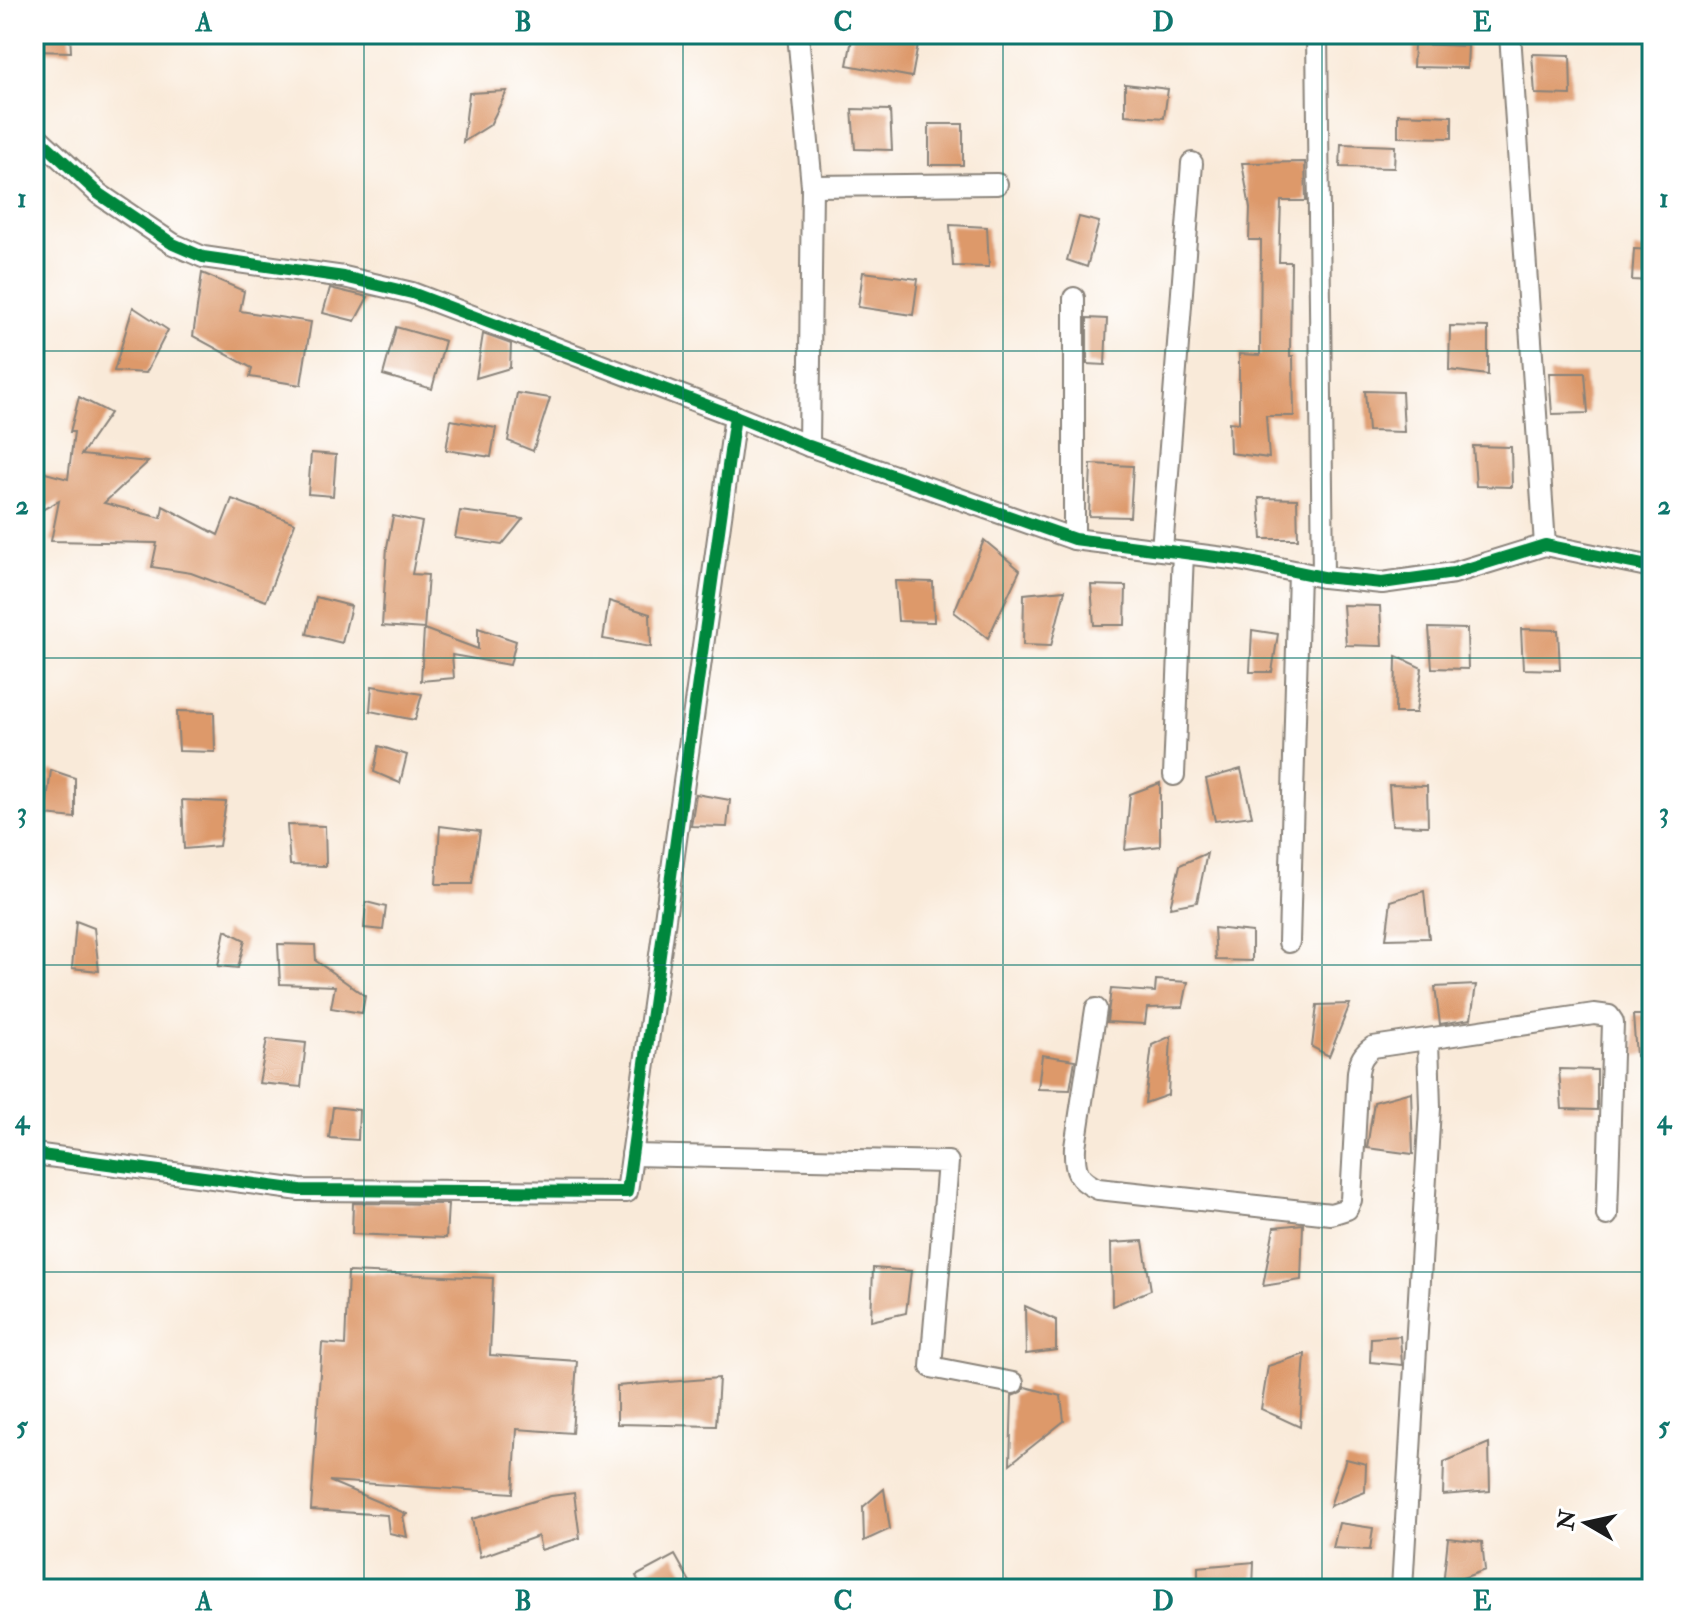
<svg xmlns="http://www.w3.org/2000/svg" width="1686" height="1623" font-family="'IM FELL Double Pica',serif">
<style>
.building{fill:#dd996b}
.lines{fill:none;stroke-linecap:round;stroke-linejoin:round}
.minor-casing{stroke:#8a837a;stroke-width:24}
.minor{stroke:#fff;stroke-width:20}
.cycleway-casing{stroke:#fff;stroke-width:17}
.cycleway{stroke:#00873e;stroke-width:12}
.grid{fill:none;stroke:#0f766e;stroke-width:2;stroke-opacity:0.55}
.neatline{fill:none;stroke:#0f766e;stroke-width:3}
.grid-label{font-size:26px;text-anchor:middle;font-weight:bold;fill:#0f766e}
</style>
<rect width="100%" height="100%" fill="#fff"/>
<filter id="ink" filterUnits="userSpaceOnUse"><feTurbulence type="fractalNoise" baseFrequency=".0125" numOctaves="2"/><feDisplacementMap in="SourceGraphic" scale="16" xChannelSelector="R" yChannelSelector="G"/><feConvolveMatrix kernelMatrix="1 2 1 2 8 2 1 2 1" color-interpolation-filters="sRGB"/></filter>
<filter id="wash" filterUnits="userSpaceOnUse"><feTurbulence type="fractalNoise" baseFrequency=".006" numOctaves="4" result="noise"/><feDisplacementMap in="SourceGraphic" scale="32" xChannelSelector="R" yChannelSelector="G"/><feGaussianBlur stdDeviation="1.8" result="paint"/><feColorMatrix in="noise" values="0 0 0 0 0 0 0 0 0 0 0 0 0 0 0 0 0 1.4 0 .05"/><feComposite in="paint" operator="in"/></filter>
<g filter="url(#wash)">
<rect width="100%" height="100%" fill="#f9ead9"/>
<g id="blocks">
<g class="building">
<polygon points="34,34 70,34 71,52 35,51"/>
<polygon points="853,34 920,34 912,77 847,65"/>
<polygon points="1414,44 1468,46 1467,68 1413,67"/>
<polygon points="1532,54 1570,55 1571,95 1535,94"/>
<polygon points="1125,84 1168,89 1164,118 1125,115"/>
<polygon points="507,91 490,125 463,142 469,93"/>
<polygon points="852,109 890,110 892,150 855,149"/>
<polygon points="1398,114 1452,116 1452,138 1398,137"/>
<rect x="929" y="124" width="34" height="41"/>
<polygon points="1341,144 1395,146 1394,168 1340,167"/>
<polygon points="1305,162 1306,201 1281,201 1279,262 1291,262 1290,356 1293,356 1294,416 1266,416 1269,458 1230,453 1229,422 1239,423 1239,354 1260,355 1261,240 1249,240 1250,208 1242,163"/>
<polygon points="1079,217 1099,222 1087,267 1067,260"/>
<polygon points="950,225 987,227 989,267 953,266"/>
<polygon points="1634,249 1652,250 1652,281 1632,280"/>
<polygon points="863,272 918,279 913,315 858,307"/>
<polygon points="202,273 244,291 240,311 311,322 301,385 250,377 252,368 193,336"/>
<polygon points="330,288 368,297 355,321 323,313"/>
<polygon points="133,307 168,330 146,373 114,371"/>
<polygon points="1087,318 1107,319 1105,365 1087,364"/>
<polygon points="1450,326 1488,327 1488,375 1449,370"/>
<polygon points="396,327 445,341 432,389 383,375"/>
<polygon points="483,334 511,344 510,368 476,378"/>
<polygon points="1549,373 1585,373 1588,413 1552,414"/>
<polygon points="1365,391 1402,392 1404,432 1368,431"/>
<polygon points="517,393 550,398 533,451 508,441"/>
<polygon points="79,397 110,413 81,455 148,462 104,503 161,518 163,506 218,535 232,499 295,523 266,601 191,573 152,567 157,543 51,541 59,501 34,514 34,470 68,479 74,432 70,432"/>
<polygon points="451,420 496,428 491,457 446,450"/>
<polygon points="1473,446 1511,447 1512,487 1476,486"/>
<polygon points="311,453 336,455 333,496 308,494"/>
<polygon points="1091,464 1133,466 1130,517 1089,516"/>
<polygon points="1259,498 1297,499 1298,539 1262,539"/>
<polygon points="460,511 523,519 502,545 455,538"/>
<polygon points="393,516 422,522 412,574 428,575 424,629 382,626 387,547"/>
<polygon points="984,540 1020,570 988,638 954,612"/>
<polygon points="895,581 933,582 934,622 898,621"/>
<polygon points="1091,585 1126,586 1125,625 1094,625"/>
<polygon points="1065,590 1051,646 1023,645 1024,594"/>
<polygon points="316,597 351,606 342,643 307,634"/>
<polygon points="609,601 650,614 651,647 603,639"/>
<polygon points="1343,605 1380,606 1382,646 1346,645"/>
<polygon points="478,628 516,641 510,665 452,655 454,678 421,681 424,629 478,649"/>
<polygon points="1429,628 1467,629 1468,669 1432,668"/>
<polygon points="1521,629 1558,630 1560,670 1523,669"/>
<polygon points="1252,630 1278,634 1272,672 1250,672"/>
<polygon points="1396,656 1422,668 1416,713 1395,713"/>
<polygon points="372,686 422,694 415,720 370,711"/>
<polygon points="177,711 214,712 215,752 179,751"/>
<polygon points="379,746 407,755 400,783 374,772"/>
<polygon points="1241,769 1252,816 1215,821 1206,779"/>
<polygon points="51,770 75,778 75,818 45,815"/>
<polygon points="1160,783 1160,846 1125,850 1130,794"/>
<polygon points="1389,785 1427,786 1428,826 1392,825"/>
<polygon points="696,794 730,800 727,827 691,826"/>
<polygon points="182,800 226,802 219,846 184,849"/>
<polygon points="287,825 325,826 326,866 290,865"/>
<polygon points="440,826 480,831 472,884 436,884"/>
<polygon points="1207,853 1197,902 1170,907 1180,865"/>
<polygon points="1424,891 1429,938 1386,939 1391,901"/>
<polygon points="366,902 386,907 383,930 364,928"/>
<polygon points="76,921 94,928 99,971 72,968"/>
<polygon points="1214,928 1252,932 1252,961 1216,960"/>
<polygon points="225,930 245,940 238,968 218,966"/>
<polygon points="278,944 315,945 316,961 365,996 362,1013 331,1008 335,986 280,984"/>
<polygon points="1156,980 1188,982 1183,1007 1147,1008 1145,1024 1107,1022 1111,989 1155,992"/>
<polygon points="1476,985 1471,1019 1440,1024 1435,987"/>
<polygon points="1350,1004 1329,1056 1312,1047 1317,1005"/>
<polygon points="1633,1015 1652,1015 1652,1053 1636,1056"/>
<polygon points="1171,1036 1168,1095 1145,1103 1152,1045"/>
<polygon points="267,1039 306,1043 301,1087 259,1083"/>
<polygon points="1042,1055 1075,1060 1070,1090 1038,1089"/>
<polygon points="1559,1069 1597,1070 1597,1110 1562,1109"/>
<polygon points="1411,1092 1413,1154 1367,1148 1374,1102"/>
<polygon points="333,1107 359,1110 358,1140 329,1138"/>
<polygon points="353,1203 448,1204 446,1238 352,1234"/>
<polygon points="1303,1224 1301,1280 1263,1286 1274,1227"/>
<polygon points="1143,1241 1151,1290 1112,1306 1111,1243"/>
<polygon points="873,1268 911,1271 906,1313 871,1321"/>
<polygon points="348,1272 493,1278 490,1355 577,1361 572,1433 517,1429 513,1493 329,1481 407,1514 403,1516 407,1537 389,1533 387,1515 311,1510 322,1343 345,1345"/>
<polygon points="1025,1306 1056,1320 1056,1350 1026,1354"/>
<polygon points="1400,1336 1402,1365 1370,1362 1371,1338"/>
<polygon points="1305,1354 1300,1427 1261,1409 1268,1366"/>
<polygon points="719,1378 716,1426 617,1424 617,1386"/>
<polygon points="1025,1387 1061,1396 1064,1421 1010,1464 1012,1396 1022,1392"/>
<polygon points="1489,1443 1490,1491 1443,1495 1444,1462"/>
<polygon points="1346,1459 1366,1464 1365,1492 1330,1506"/>
<polygon points="884,1489 890,1529 864,1541 863,1507"/>
<polygon points="574,1493 580,1538 541,1550 538,1536 480,1557 472,1519 551,1496"/>
<polygon points="1339,1523 1373,1528 1370,1550 1333,1548"/>
<polygon points="1448,1538 1482,1542 1485,1570 1443,1585"/>
<polygon points="675,1555 694,1589 642,1589 636,1576"/>
<polygon points="1254,1562 1253,1589 1198,1589 1198,1567"/>
</g>
</g>
</g>
<g filter="url(#ink)">
<use href="#blocks" fill-opacity="0" stroke="#8a837a" stroke-width="2"/>
<g class="lines">
<g class="minor-casing">
<g id="minor">
<polyline points="798,34 812,186 809,446"/>
<polyline points="1317,34 1323,577"/>
<polyline points="1510,34 1545,545"/>
<polyline points="34,134 99,194 173,244 203,257 344,277 412,293 735,416 809,446 1074,539 1240,560 1323,577 1382,583 1454,573 1545,545 1652,567"/>
<polyline points="812,186 997,184"/>
<polyline points="1074,298 1074,539"/>
<polyline points="1162,550 1192,163"/>
<polyline points="1174,775 1183,553"/>
<polyline points="1289,942 1299,572"/>
<path d="M1096 1009 1075 1147C1074 1170 1077 1180 1098 1189L1331 1214 1347 1209 1351 1200 1358 1072C1360 1060 1363 1054 1373 1047L1594 1014 1609 1016 1613 1022 1607 1215"/>
<polyline points="34,1154 300,1190 627,1192 735,416"/>
<polyline points="632,1155 948,1162 931,1367 1013,1383"/>
<polyline points="1402,1589 1430,1108 1428,1040"/>
</g>
</g>
<use href="#minor" class="minor"/>
<g class="cycleway-casing">
<g id="cycleway">
<polyline points="34,134 99,194 173,244 203,257 344,277 412,293 735,416 809,446 1074,539 1240,560 1323,577 1382,583 1454,573 1545,545 1652,567"/>
<polyline points="34,1154 300,1190 627,1192 735,416"/>
</g>
</g>
<use href="#cycleway" class="cycleway"/>
</g>
</g>
<path class="grid" d="M364 34V1589M683 34V1589M1003 34V1589M1322 34V1589M34 351H1652M34 658H1652M34 965H1652M34 1272H1652"/>
<rect width="1686" height="1623" fill="none" stroke="#fff" stroke-width="88"/>
<g transform="translate(1586 1523) rotate(279)" stroke="#ffffff" stroke-width="6" paint-order="stroke">
<path d="M0-6L14 30L0 20L-14 30Z" fill="#1c1c1c"/>
<text y="-12" font-size="22" font-weight="bold" text-anchor="middle" fill="#1c1c1c">N</text>
</g>
<rect x="44" y="44" width="1598" height="1535" class="neatline"/>
<g class="grid-label">
<text x="204" y="31">A</text>
<text x="523" y="31">B</text>
<text x="843" y="31">C</text>
<text x="1163" y="31">D</text>
<text x="1482" y="31">E</text>
<text x="22" y="207">1</text>
<text x="1664" y="207">1</text>
<text x="22" y="514">2</text>
<text x="1664" y="514">2</text>
<text x="22" y="821">3</text>
<text x="1664" y="821">3</text>
<text x="22" y="1128">4</text>
<text x="1664" y="1128">4</text>
<text x="22" y="1435">5</text>
<text x="1664" y="1435">5</text>
<text x="204" y="1610">A</text>
<text x="523" y="1610">B</text>
<text x="843" y="1610">C</text>
<text x="1163" y="1610">D</text>
<text x="1482" y="1610">E</text>
</g>
</svg>
